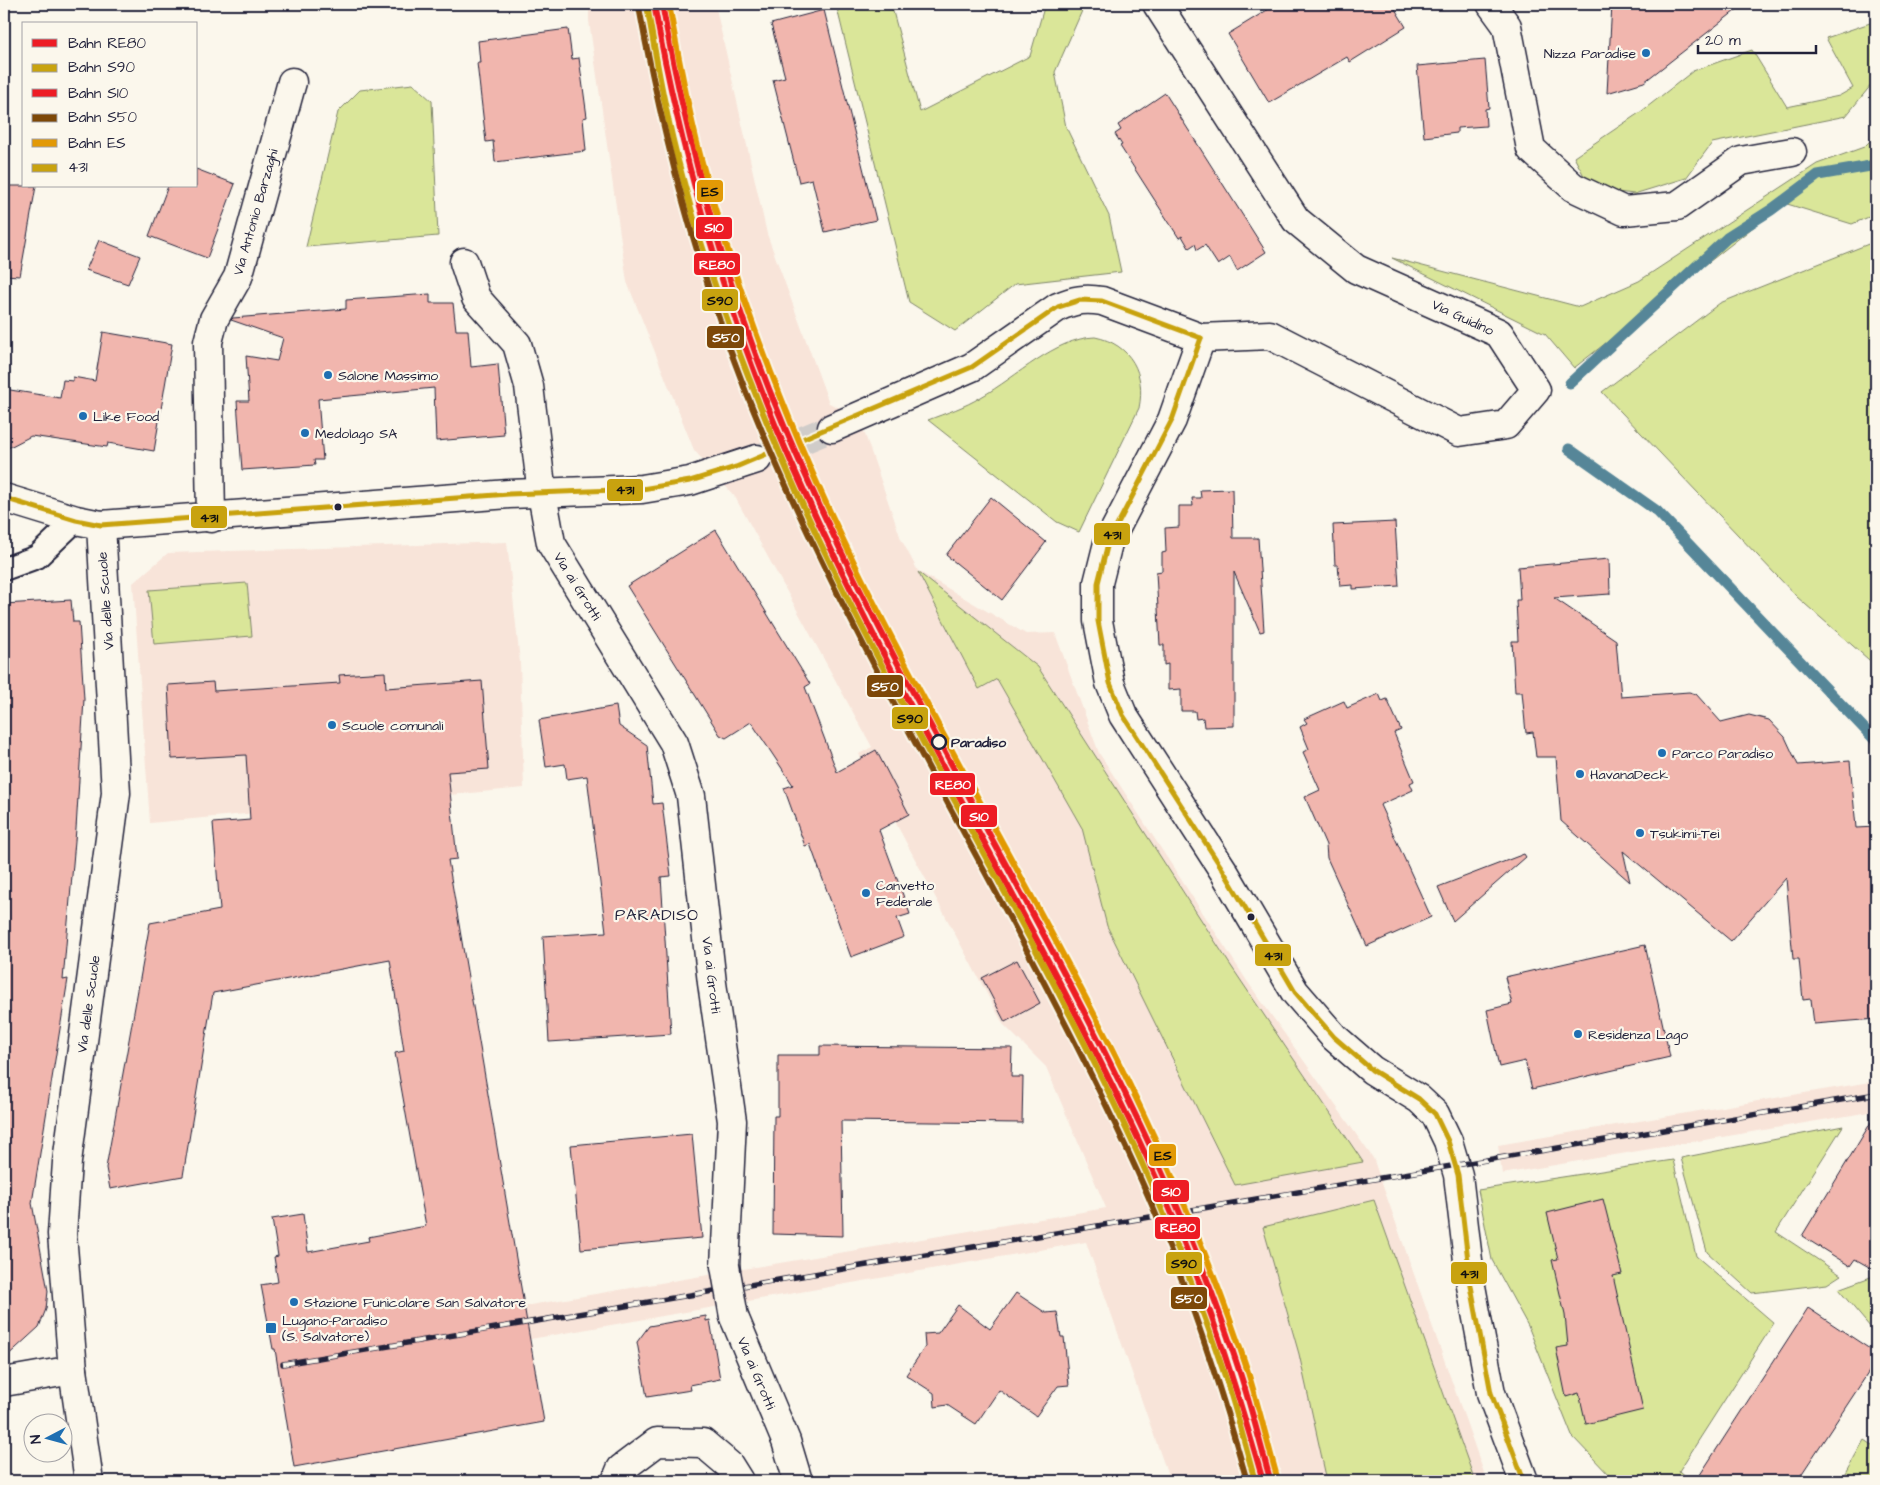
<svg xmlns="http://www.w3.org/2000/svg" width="1880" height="1485" font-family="'Architects Daughter',sans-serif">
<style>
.built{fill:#f8e4d9}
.green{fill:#dae699;stroke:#7e846a}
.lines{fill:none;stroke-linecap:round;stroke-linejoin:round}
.stream{stroke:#568698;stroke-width:11}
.building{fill:#f1b6ae;stroke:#22223b}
.tertiary-tunnel{stroke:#d0ccc9;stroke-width:28;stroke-dasharray:28 14;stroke-linecap:butt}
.pedestrian-casing{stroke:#22223b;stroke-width:26}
.minor-casing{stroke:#22223b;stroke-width:31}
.tertiary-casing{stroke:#22223b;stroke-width:31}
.pedestrian{stroke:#fbf7ec;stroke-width:22}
.minor{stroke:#fbf7ec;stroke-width:28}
.tertiary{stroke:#fbf7ec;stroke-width:28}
.rail-casing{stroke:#22223b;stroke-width:5.5}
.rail{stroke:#fbf7ec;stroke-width:4;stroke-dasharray:11;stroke-linecap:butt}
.minor-bridge-casing{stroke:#22223b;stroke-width:31;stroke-linecap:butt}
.minor-bridge{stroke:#fbf7ec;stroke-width:28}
.bus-1-casing{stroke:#fbf7ec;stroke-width:9}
.bus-1{stroke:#c8a20f;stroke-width:5}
.rail-1-casing{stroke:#fbf7ec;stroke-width:10}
.rail-2-casing{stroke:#fbf7ec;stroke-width:10}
.rail-3-casing{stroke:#fbf7ec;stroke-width:10}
.rail-4-casing{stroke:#fbf7ec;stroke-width:10}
.rail-5-casing{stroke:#fbf7ec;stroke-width:10}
.rail-1{stroke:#ed1c24;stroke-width:6}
.rail-2{stroke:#c8a30f;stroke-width:6}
.rail-3{stroke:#ed1c24;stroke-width:6}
.rail-4{stroke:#7d4808;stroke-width:6}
.rail-5{stroke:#e29906;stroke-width:6}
.poi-dot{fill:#1f6fb2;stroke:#fbf7ec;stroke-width:2}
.bus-dot{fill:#22223b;stroke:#fbf7ec;stroke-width:2}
.stop-dot{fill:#fbf7ec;stroke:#22223b;stroke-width:2.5}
.labels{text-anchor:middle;stroke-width:4.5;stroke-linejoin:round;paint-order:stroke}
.poi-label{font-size:14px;fill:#22223b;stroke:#fbf7ec;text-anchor:start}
.street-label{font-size:14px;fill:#22223b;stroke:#fbf7ec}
.stop-label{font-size:14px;font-weight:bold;fill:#22223b;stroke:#fbf7ec;text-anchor:start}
.quarter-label{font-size:16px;letter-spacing:1px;fill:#22223b;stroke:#fbf7ec}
.line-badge{stroke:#fbf7ec;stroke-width:2}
.badge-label{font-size:14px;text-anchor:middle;font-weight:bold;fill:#fff}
.pale-badge-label{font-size:14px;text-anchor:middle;font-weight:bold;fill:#111}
</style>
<rect width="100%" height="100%" fill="#fbf7ec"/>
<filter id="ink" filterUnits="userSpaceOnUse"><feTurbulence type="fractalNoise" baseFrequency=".02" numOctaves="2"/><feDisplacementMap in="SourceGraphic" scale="10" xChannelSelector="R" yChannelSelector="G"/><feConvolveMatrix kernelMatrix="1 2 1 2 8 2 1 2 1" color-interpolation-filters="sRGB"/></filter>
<g filter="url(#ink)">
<g class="built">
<polygon points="589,4 715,4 767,234 829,403 859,417 901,539 918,571 1026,634 1055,633 1099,753 1247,981 1373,1158 1487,1481 1170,1481 1086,1242 279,1383 274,1349 286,1346 1106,1208 1046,1067 1003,1024 859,754 872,747 735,497 694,450 627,282 589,21"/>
<polygon points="507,542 520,662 524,788 150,823 133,583 168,553"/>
<polygon points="1876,1081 1876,1111 1502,1174 1498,1145"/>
</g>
<g class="green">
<polygon points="836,4 891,4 920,112 1030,56 1045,4 1085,4 1055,72 1066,127 1109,216 1121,272 1015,284 955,331 909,302"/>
<polygon points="1876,21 1876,79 1846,116 1712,143 1686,178 1634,194 1591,189 1574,157 1642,111 1693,71 1752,50 1787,107 1839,96 1853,88 1826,38"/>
<polygon points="413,84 432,101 438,236 306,247 338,112 360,90"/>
<polygon points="1876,135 1876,214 1852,224 1784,203 1574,368 1545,334 1392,258 1580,307 1639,281 1817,164 1864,147"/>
<polygon points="1876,241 1876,666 1797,597 1602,392 1720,303"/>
<path d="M1095 337C1131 344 1146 374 1139 408L1079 532 1057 522 928 420C946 413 965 407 981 397 1017 377 1055 338 1095 337Z"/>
<polygon points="918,572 1038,667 1229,963 1363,1162 1235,1185 1107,926 1082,828 997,679 979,689"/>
<polygon points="247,583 252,636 154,644 149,590"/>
<polygon points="1843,1126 1776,1232 1841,1275 1827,1284 1752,1293 1707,1252 1681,1158"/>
<polygon points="1673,1160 1696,1256 1774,1323 1679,1471 1690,1481 1621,1481 1610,1476 1572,1436 1528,1326 1492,1260 1478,1190"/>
<polygon points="1374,1200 1475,1481 1327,1481 1299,1354 1263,1227"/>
<polygon points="1876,1275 1876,1334 1838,1289"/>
<polygon points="1864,1440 1876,1448 1876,1481 1841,1481"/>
</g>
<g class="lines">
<g class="stream">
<polyline points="1570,383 1727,238 1771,210 1818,175 1876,165"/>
<polyline points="1569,449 1657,511 1876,741"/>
</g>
</g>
<g class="building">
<polygon points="1277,4 1392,4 1406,27 1350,62 1347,57 1269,103 1228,34"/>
<polygon points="1612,4 1744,4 1644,82 1607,93"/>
<polygon points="824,10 876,220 825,232 812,179 799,182 773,80 785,77 771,24"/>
<polygon points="568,29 572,59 579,58 587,117 583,118 586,151 495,162 493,141 486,142 477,63 480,63 478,41"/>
<polygon points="1485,60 1489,108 1485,109 1486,126 1457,128 1457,133 1424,137 1417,66"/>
<polygon points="1165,93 1266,252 1237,271 1230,257 1218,265 1205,245 1197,250 1195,244 1189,248 1182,236 1179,238 1120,146 1122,145 1115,134 1121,130 1118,125"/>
<polygon points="196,169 235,184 207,258 149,236 168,186 196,186"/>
<polygon points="4,186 36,186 20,276 4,275"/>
<polygon points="99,240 140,256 128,284 86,270"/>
<polygon points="430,294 430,303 453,303 456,330 468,330 471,367 498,364 504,435 436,441 434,388 318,399 323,460 314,460 315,465 242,470 237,401 249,401 246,356 277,361 283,338 231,320 233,318 346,309 346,300"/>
<polygon points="103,332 172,344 154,451 108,443 107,447 31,436 4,450 4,389 60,398 63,380 73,381 73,377 95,381"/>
<polygon points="1232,489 1233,538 1258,538 1264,631 1260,632 1234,572 1234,726 1204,727 1203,718 1196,719 1195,711 1181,711 1181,689 1168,690 1168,664 1164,665 1164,645 1160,645 1156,572 1162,571 1162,553 1166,552 1165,528 1179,527 1179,506 1193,506 1192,498 1201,498 1200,490"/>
<polygon points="991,497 1046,542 1002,600 946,555"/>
<polygon points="1395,522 1399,586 1353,589 1353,585 1340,586 1338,565 1335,565 1333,525"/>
<polygon points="716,530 810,684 805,687 837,772 876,750 909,814 879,830 910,914 897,918 904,937 851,957 810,844 805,846 784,788 793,785 751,722 726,738 720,735 627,586"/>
<polygon points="1609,559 1610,594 1554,598 1616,640 1621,697 1689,692 1696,694 1721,722 1749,715 1769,720 1785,737 1798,765 1850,761 1856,828 1876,827 1876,1019 1814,1024 1811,999 1803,1000 1799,959 1793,959 1786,878 1731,941 1623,851 1630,882 1561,821 1556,757 1536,757 1533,732 1526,733 1522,692 1515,692 1512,641 1518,641 1516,600 1520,600 1518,567"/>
<polygon points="71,600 73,622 79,622 84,699 76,829 63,980 68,979 32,1203 48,1291 46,1309 39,1327 4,1359 4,604"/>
<polygon points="385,672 386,688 482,681 489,769 448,772 457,859 448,860 544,1422 294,1467 275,1349 273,1349 261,1285 278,1282 274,1257 278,1256 272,1219 303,1214 308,1252 369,1241 368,1237 426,1226 395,1053 404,1051 390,960 213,993 183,1176 110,1189 106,1168 150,923 220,910 213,823 250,820 246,755 172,759 168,685 213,682 214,691 340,683 339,675"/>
<polygon points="1379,694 1382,701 1387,699 1401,730 1394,733 1414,781 1410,783 1413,790 1380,805 1431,917 1367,946 1327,858 1326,845 1305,797 1320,790 1303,752 1309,749 1300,727 1307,723 1304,719 1344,701 1347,708"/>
<polygon points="616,706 619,726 647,745 653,804 662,803 671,876 661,877 671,1034 549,1042 543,936 606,932 587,776 567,779 565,764 546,767 539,720"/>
<polygon points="1524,854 1526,857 1453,921 1438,887"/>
<polygon points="1645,945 1670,1057 1532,1089 1525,1061 1499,1067 1487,1010 1512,1004 1505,977"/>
<polygon points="1017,960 1040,1003 1005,1022 982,978"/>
<polygon points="820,1046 1012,1048 1011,1077 1023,1077 1022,1123 841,1121 843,1236 773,1234 774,1116 778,1116 778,1055 820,1055"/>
<polygon points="1876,1114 1876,1271 1855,1259 1850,1266 1802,1236"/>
<polygon points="692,1134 702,1238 581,1249 571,1145"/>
<polygon points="1603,1199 1622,1274 1613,1276 1643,1410 1586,1424 1579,1393 1566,1397 1556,1348 1568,1346 1565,1315 1552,1260 1558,1259 1547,1213"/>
<polygon points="1016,1293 1046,1313 1057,1312 1061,1337 1064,1337 1069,1385 1058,1386 1036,1416 999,1390 976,1424 947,1405 935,1407 934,1393 906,1375 925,1347 924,1334 938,1333 958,1305 990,1329"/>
<polygon points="1808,1308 1876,1353 1876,1361 1797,1481 1696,1481"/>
<polygon points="706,1316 706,1321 710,1320 720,1379 690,1385 691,1390 647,1397 637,1342 649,1326"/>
</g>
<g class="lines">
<polyline class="tertiary-tunnel" points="757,459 832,428"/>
<g class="pedestrian-casing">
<polyline id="pedestrian" points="4,569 37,557 76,520"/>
</g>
<g class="minor-casing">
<g id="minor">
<polyline points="1157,4 1296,220 1356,269 1499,333 1536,390 1506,425 1459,432 1270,335 1201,338"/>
<polyline points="1491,4 1507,26 1531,149 1573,187 1624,211 1677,206 1741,161 1792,152"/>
<polyline points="464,262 476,298 517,344 529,386 542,494 551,543 674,743 691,796 712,983 732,1121 725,1266"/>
<polyline points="211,518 208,342 214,319 238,277 292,82"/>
<polyline points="734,1317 786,1441 798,1481"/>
<polyline points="4,1382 73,1370"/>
<polyline points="89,1481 73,1370 62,1234 67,1162 116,793 101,525"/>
<polyline points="616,1481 621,1469 657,1442 703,1443 729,1465 739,1481"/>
</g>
</g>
<g class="tertiary-casing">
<g id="tertiary">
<path d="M832 428 972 367 1058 307C1074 300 1085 298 1102 301L1201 338 1172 420 1108 543 1098 583V621L1110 683 1123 715 1223 870 1295 992 1334 1037 1372 1070 1419 1099 1435 1114 1448 1141 1458 1175 1471 1286 1491 1393 1524 1481"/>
<polyline points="4,498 76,520 101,525 509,494 642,489 690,481 757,459"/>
</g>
</g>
<use href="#pedestrian" class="pedestrian"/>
<use href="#minor" class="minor"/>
<use href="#tertiary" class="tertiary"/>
<g class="rail-casing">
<polyline id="rail" points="283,1364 1876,1094"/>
</g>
<use href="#rail" class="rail"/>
<g class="minor-bridge-casing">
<polyline id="minor-bridge" points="725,1266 734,1317"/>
</g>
<use href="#minor-bridge" class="minor-bridge"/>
<g class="bus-1-casing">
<g id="bus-1">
<polyline points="1201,338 1172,420 1108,543 1098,583 1098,621 1110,683 1123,715 1223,870 1295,992 1334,1037 1372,1070 1419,1099 1435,1114 1448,1141 1458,1175 1471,1286 1491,1393 1524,1481"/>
<polyline points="4,498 76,520 101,525 509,494 642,489 690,481 736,467 972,367 1058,307 1080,300 1102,301 1201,338"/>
</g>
</g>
<use href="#bus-1" class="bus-1"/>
<g class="rail-1-casing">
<path id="rail-1" d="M654 4C681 153 719 289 777 429 883 682 1034 913 1149 1162 1198 1267 1232 1371 1263 1481"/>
</g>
<g class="rail-2-casing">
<path id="rail-2" d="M647 5C657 64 667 122 683 179 705 264 736 348 770 430 876 686 1032 917 1145 1170 1174 1237 1201 1304 1224 1373 1236 1408 1245 1445 1255 1481"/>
</g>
<g class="rail-3-casing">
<path id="rail-3" d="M662 4C688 150 727 291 785 428 892 681 1043 911 1157 1161 1188 1229 1216 1299 1239 1370 1251 1406 1260 1443 1270 1479"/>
</g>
<g class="rail-4-casing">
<path id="rail-4" d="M639 7C666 155 705 299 765 438 873 690 1023 921 1137 1171 1183 1272 1217 1374 1247 1481"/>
</g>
<g class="rail-5-casing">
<path id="rail-5" d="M669 4C679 62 690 120 706 177 729 260 757 340 790 420 880 641 1010 844 1116 1057 1166 1158 1212 1262 1247 1369 1258 1404 1267 1441 1277 1477"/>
</g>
<use href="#rail-1" class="rail-1"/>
<use href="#rail-2" class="rail-2"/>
<use href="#rail-3" class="rail-3"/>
<use href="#rail-4" class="rail-4"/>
<use href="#rail-5" class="rail-5"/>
</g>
</g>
<g class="poi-dot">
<circle cx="1646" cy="53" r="5"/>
<circle cx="328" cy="375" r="5"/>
<circle cx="83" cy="416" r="5"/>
<circle cx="305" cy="433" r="5"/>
<circle cx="332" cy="725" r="5"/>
<circle cx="1662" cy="753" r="5"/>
<circle cx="1580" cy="774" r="5"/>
<circle cx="1640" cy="833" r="5"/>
<circle cx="866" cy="893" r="5"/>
<circle cx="1578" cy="1034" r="5"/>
<circle cx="294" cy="1302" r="5"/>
<rect x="265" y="1322" width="12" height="12" rx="2.5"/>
</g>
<g class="bus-dot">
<circle cx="338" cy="507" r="4.5"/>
<circle cx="1251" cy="917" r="4.5"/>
</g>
<circle class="stop-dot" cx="939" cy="742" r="7"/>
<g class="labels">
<g class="poi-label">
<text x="1636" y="58" text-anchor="end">Nizza Paradise</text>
<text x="338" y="380">Salone Massimo</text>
<text x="93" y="421">Like Food</text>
<text x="315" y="438">Medolago SA</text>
<text x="342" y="730">Scuole comunali</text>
<text x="1672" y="758">Parco Paradiso</text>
<text x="1590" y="779">HavanaDeck</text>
<text x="1650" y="838">Tsukimi-Tei</text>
<text x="876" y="890">Canvetto<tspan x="876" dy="16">Federale</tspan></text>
<text x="1588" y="1039">Residenza Lago</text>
<text x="304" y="1307">Stazione Funicolare San Salvatore</text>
<text x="282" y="1325">Lugano-Paradiso<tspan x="282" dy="16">(S. Salvatore)</tspan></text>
</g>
<g class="street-label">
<text transform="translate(255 212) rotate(-74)" y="5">Via Antonio Barzaghi</text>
<text transform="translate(1463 317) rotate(25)" y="5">Via Guidino</text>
<text transform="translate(578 586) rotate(58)" y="5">Via ai Grotti</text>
<text transform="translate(105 601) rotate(-94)" y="5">Via delle Scuole</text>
<text transform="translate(712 975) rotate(83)" y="5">Via ai Grotti</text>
<text transform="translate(88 1004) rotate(-82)" y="5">Via delle Scuole</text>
<text transform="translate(757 1373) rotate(67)" y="5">Via ai Grotti</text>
</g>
<g class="stop-label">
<text x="951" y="747">Paradiso</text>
</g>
<g class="quarter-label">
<text x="657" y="920">PARADISO</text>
</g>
</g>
<g class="line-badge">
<rect x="696" y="179" width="28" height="24" rx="5" fill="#e29906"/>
<rect x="695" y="216" width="38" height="24" rx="5" fill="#ed1c24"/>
<rect x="693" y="252" width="48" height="24" rx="5" fill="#ed1c24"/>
<rect x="701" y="288" width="38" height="24" rx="5" fill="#c8a30f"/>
<rect x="706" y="325" width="39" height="24" rx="5" fill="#7d4808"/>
<rect x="606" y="478" width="38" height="24" rx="5" fill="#c8a20f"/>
<rect x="190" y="505" width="38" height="24" rx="5" fill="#c8a20f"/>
<rect x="1093" y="522" width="38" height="24" rx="5" fill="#c8a20f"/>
<rect x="866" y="674" width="38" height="24" rx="5" fill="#7d4808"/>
<rect x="891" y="706" width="38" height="24" rx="5" fill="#c8a30f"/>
<rect x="929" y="772" width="47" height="24" rx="5" fill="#ed1c24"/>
<rect x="960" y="804" width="38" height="24" rx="5" fill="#ed1c24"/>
<rect x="1254" y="943" width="38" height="24" rx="5" fill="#c8a20f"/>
<rect x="1148" y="1143" width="29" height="24" rx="5" fill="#e29906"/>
<rect x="1152" y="1179" width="38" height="24" rx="5" fill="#ed1c24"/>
<rect x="1154" y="1216" width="47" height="24" rx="5" fill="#ed1c24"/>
<rect x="1165" y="1251" width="38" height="24" rx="5" fill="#c8a30f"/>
<rect x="1450" y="1261" width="38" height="24" rx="5" fill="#c8a20f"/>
<rect x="1170" y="1286" width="38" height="24" rx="5" fill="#7d4808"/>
</g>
<g class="badge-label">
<text x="714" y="232">S10</text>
<text x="717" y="269">RE80</text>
<text x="726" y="342">S50</text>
<text x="885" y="691">S50</text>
<text x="953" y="789">RE80</text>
<text x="979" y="821">S10</text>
<text x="1171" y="1196">S10</text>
<text x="1178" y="1232">RE80</text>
<text x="1189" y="1303">S50</text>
</g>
<g class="pale-badge-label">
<text x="710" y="196">ES</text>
<text x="720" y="305">S90</text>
<text x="625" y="494">431</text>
<text x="209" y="522">431</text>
<text x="1112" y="539">431</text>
<text x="910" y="723">S90</text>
<text x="1273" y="960">431</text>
<text x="1163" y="1160">ES</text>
<text x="1184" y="1268">S90</text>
<text x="1469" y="1278">431</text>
</g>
<rect width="1880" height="1485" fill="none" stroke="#fbf7ec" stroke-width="20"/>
<rect x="10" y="10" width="1860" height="1465" fill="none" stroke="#22223b" stroke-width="2" filter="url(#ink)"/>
<rect x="22" y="22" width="175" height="165" fill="#fbf7ec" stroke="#a4a2a5"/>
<rect x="32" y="39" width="25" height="8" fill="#ed1c24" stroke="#a4a2a5"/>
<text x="68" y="48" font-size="15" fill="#22223b">Bahn RE80</text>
<rect x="32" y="64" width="25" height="8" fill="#c8a30f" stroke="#a4a2a5"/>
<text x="68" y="72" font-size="15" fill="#22223b">Bahn S90</text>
<rect x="32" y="89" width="25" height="8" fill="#ed1c24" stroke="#a4a2a5"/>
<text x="68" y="98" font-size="15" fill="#22223b">Bahn S10</text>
<rect x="32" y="114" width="25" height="8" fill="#7d4808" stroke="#a4a2a5"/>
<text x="68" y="122" font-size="15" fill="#22223b">Bahn S50</text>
<rect x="32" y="139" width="25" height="8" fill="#e29906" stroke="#a4a2a5"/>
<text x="68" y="148" font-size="15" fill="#22223b">Bahn ES</text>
<rect x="32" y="164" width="25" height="8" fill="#c8a20f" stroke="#a4a2a5"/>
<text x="68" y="172" font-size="15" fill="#22223b">431</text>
<g transform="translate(48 1438) rotate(264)"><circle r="24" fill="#fbf7ec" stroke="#a4a2a5"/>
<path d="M0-4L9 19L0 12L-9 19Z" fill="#1f6fb2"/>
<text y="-8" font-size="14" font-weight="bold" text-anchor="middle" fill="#22223b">N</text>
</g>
<path d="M1698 45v8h118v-8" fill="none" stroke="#22223b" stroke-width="2.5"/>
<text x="1705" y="45" font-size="15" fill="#22223b" stroke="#fbf7ec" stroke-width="4" paint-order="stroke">20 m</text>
</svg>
